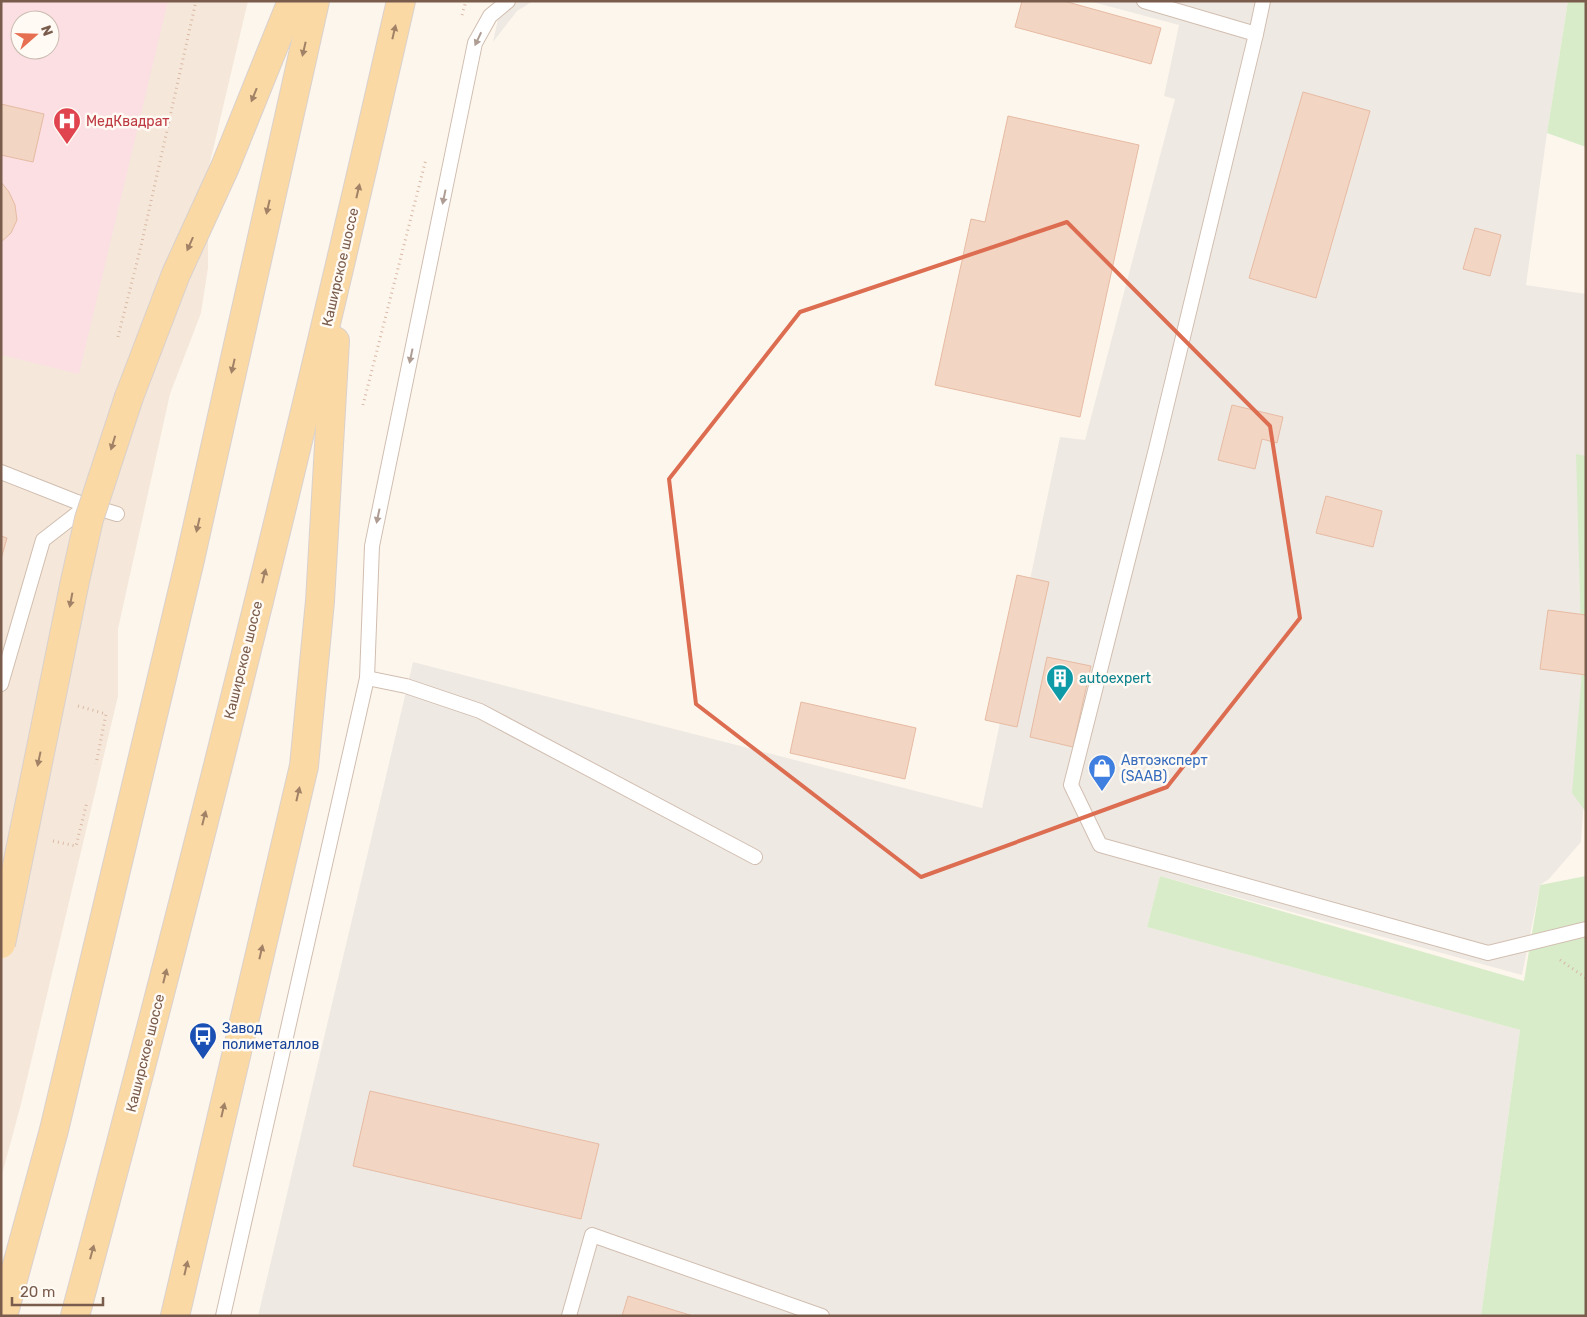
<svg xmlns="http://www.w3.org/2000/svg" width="1587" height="1317" font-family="Rubik,sans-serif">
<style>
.residential{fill:#f5e8da;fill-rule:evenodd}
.industrial{fill:#efe9e4}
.medical{fill:#fbdfe3;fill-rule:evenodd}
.green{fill:#d8ecc9}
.building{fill:#f3d5c3;stroke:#e6bba3}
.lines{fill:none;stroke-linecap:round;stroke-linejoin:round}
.service-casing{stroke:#d1beb0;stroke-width:16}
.primary-casing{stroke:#dad1cd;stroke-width:30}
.path{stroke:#d9b8a5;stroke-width:3;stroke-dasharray:1 4;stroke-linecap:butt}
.service{stroke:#fff;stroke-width:14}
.primary{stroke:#fbd9a5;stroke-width:28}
.primary-bridge-casing{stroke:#dad1cd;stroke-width:30;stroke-linecap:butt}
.primary-bridge{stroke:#fbd9a5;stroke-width:28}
.oneway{fill:#a18267}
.oneway2{fill:#af9d94}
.marked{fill:none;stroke:#dc6d51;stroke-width:4;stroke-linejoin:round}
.labels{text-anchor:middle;stroke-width:5;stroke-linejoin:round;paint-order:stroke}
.health-label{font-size:14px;fill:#be3a42;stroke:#fffaf3;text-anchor:start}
.street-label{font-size:14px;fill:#7a5c4d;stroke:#fffaf3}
.culture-label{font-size:14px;fill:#0d838f;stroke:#fffaf3;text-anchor:start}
.shop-label{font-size:14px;fill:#366cbe;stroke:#fffaf3;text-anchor:start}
.transit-label{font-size:14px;fill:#164399;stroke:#fffaf3;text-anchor:start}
</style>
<rect width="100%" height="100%" fill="#fdf6ec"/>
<path class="residential" d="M1 1H248L208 171V268L201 313 170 394 118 629V696L21 1104 1 1178ZM20 20H50V50H20Z"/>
<g class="industrial">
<polygon points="502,1 533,1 517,11 493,42"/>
<polygon points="1089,1 1568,1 1547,133 1526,285 1586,294 1586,772 1581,842 1549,879 1540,885 1522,975 1160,876 1147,927 1520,1030 1481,1316 258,1316 413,662 982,808 1060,437 1085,440 1175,99 1164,96 1179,25"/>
</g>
<path class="medical" d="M1 1H168L79 374 1 355ZM20 20H50V50H20Z"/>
<g class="green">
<polygon points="1568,1 1586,1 1586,147 1547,133"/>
<polygon points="1576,454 1586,456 1586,812 1572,793 1582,671"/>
<polygon points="1160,876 1524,981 1540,885 1586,876 1586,1316 1481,1316 1520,1030 1147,927"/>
</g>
<g class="building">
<polygon points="1022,1 1064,1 1161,28 1151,64 1015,27"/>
<polygon points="1303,92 1370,111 1316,298 1249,278"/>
<polygon points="1,104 44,114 33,162 1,155"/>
<polygon points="1008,116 1139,145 1080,417 935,385 971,219 985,222"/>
<polygon points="1,182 9,192 15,205 17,220 11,233 1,242"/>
<polygon points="1475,228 1501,235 1490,276 1463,269"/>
<polygon points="1232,405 1283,417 1277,443 1262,439 1255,469 1218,460"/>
<polygon points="1326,496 1382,511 1373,547 1316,533"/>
<polygon points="1,536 7,538 1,559"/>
<polygon points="1017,575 1049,582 1017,727 985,720"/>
<polygon points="1548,610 1586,615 1586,675 1540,669"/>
<polygon points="1047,657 1091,666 1073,747 1030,737"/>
<polygon points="801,702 916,728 905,779 790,753"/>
<polygon points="370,1091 599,1144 581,1219 353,1166"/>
<polygon points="628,1296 693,1316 622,1316"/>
</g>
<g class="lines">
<g class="service-casing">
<g id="service">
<polyline points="1144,1 1256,34 1156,449 1071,785 1100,845 1488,953 1586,929"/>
<polyline points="1256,34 1263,1"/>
<polyline points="1,472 77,502 117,514"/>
<polyline points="367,678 406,686 480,711 755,857"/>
<polyline points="1,684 43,540 87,506"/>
<polyline points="223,1316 367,678 372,546 475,43 490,16 508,1"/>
<polyline points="569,1316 592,1235 822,1316"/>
</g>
</g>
<g class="primary-casing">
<g id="primary">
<polyline points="129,397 176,274 225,167 292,1"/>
<polyline points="3,1316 54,1130 189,564 315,1"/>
<path d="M75 1316C192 880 301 441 401 1"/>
<polyline points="175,1316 304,766 320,601 335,341"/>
</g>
</g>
<g class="path">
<polyline points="462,15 466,1"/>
<polyline points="118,337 141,246 196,1"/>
<polyline points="363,405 426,159"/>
<polyline points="78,706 106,714 96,764"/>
<polyline points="53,841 76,846 87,802"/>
<polyline points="1560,960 1586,978"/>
</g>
<use href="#service" class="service"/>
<use href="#primary" class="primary"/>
<g class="primary-bridge-casing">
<polyline id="primary-bridge" points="1,944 75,581 89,519 129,397"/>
</g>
<use href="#primary-bridge" class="primary-bridge"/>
</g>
<defs><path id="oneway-solid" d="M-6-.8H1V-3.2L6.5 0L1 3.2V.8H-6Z" transform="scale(1.25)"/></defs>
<g class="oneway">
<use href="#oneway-solid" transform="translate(394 32) rotate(-77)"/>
<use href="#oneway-solid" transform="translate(304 49) rotate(103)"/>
<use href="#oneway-solid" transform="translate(254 95) rotate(112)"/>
<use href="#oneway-solid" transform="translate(358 191) rotate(-77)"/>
<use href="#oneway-solid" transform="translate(268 207) rotate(103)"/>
<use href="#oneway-solid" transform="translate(190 244) rotate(114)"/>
<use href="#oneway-solid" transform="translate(233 366) rotate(103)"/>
<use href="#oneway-solid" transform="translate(113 443) rotate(107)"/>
<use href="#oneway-solid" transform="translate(198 525) rotate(103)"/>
<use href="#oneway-solid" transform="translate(264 576) rotate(-76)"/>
<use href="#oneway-solid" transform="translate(71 600) rotate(101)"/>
<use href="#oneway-solid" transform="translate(39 759) rotate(102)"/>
<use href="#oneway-solid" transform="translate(298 794) rotate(-77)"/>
<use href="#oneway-solid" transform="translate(204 818) rotate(-76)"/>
<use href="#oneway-solid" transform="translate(261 952) rotate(-77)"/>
<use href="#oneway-solid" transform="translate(165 976) rotate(-76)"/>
<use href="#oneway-solid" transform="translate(223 1110) rotate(-77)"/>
<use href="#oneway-solid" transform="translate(92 1252) rotate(-75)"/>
<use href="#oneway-solid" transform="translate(186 1268) rotate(-77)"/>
</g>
<g class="oneway2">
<use href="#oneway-solid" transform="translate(478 39) rotate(115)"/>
<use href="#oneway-solid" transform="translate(444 197) rotate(102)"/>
<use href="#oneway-solid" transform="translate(411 356) rotate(102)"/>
<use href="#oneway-solid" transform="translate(378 516) rotate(102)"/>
</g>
<path class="marked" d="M1067 222 1270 426 1300 618 1167 787 921 877 696 704 669 479 800 312Z"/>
<defs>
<g id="hospital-pin" transform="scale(1.4375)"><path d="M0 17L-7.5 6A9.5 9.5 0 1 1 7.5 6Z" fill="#e0444e" stroke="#fffaf3"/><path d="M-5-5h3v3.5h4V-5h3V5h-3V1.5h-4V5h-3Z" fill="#fff"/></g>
<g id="building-pin" transform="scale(1.4375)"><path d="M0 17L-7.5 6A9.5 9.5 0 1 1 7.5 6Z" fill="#0f9aa8" stroke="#fffaf3"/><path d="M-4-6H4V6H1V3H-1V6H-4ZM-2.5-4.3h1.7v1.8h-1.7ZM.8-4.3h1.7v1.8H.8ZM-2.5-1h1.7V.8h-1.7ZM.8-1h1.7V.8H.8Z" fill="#fff"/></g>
<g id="shop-pin" transform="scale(1.4375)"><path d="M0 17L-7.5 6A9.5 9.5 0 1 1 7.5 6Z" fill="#3f7fe0" stroke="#fffaf3"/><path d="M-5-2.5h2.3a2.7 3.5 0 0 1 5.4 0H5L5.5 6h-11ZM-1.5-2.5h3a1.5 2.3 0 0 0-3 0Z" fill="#fff"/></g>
<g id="bus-pin" transform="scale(1.4375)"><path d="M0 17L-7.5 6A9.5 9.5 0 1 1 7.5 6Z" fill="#1a4fb4" stroke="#fffaf3"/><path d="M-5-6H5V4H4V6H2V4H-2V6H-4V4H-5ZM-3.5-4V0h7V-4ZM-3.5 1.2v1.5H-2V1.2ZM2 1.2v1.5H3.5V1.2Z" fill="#fff"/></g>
</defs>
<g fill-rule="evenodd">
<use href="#hospital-pin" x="67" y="121"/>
<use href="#building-pin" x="1060" y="678"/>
<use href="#shop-pin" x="1102" y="768"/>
<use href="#bus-pin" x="203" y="1036"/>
</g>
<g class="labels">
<g class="health-label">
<text x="86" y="126">МедКвадрат</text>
</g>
<g class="street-label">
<text transform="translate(340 267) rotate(-77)" y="5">Каширское шоссе</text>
<text transform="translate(243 660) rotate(-76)" y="5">Каширское шоссе</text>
<text transform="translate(145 1053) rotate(-76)" y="5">Каширское шоссе</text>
</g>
<g class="culture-label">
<text x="1079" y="683">autoexpert</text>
</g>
<g class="shop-label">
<text x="1121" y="765">Автоэксперт<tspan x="1121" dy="16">(SAAB)</tspan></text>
</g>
<g class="transit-label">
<text x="222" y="1033">Завод<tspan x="222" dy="16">полиметаллов</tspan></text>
</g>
</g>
<rect width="1587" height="1317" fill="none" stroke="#7a5c4d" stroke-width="5"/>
<g transform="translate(35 35) rotate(70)"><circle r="24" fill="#fffaf3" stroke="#cabbb1"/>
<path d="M0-4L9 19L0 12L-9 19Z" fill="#e76f51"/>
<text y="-8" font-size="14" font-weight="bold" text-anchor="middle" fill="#7a5c4d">N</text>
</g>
<path d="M12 1297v8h91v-8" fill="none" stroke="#7a5c4d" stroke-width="2.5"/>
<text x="20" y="1297" font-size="15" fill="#7a5c4d" stroke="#fffaf3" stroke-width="4" paint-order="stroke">20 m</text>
</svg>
